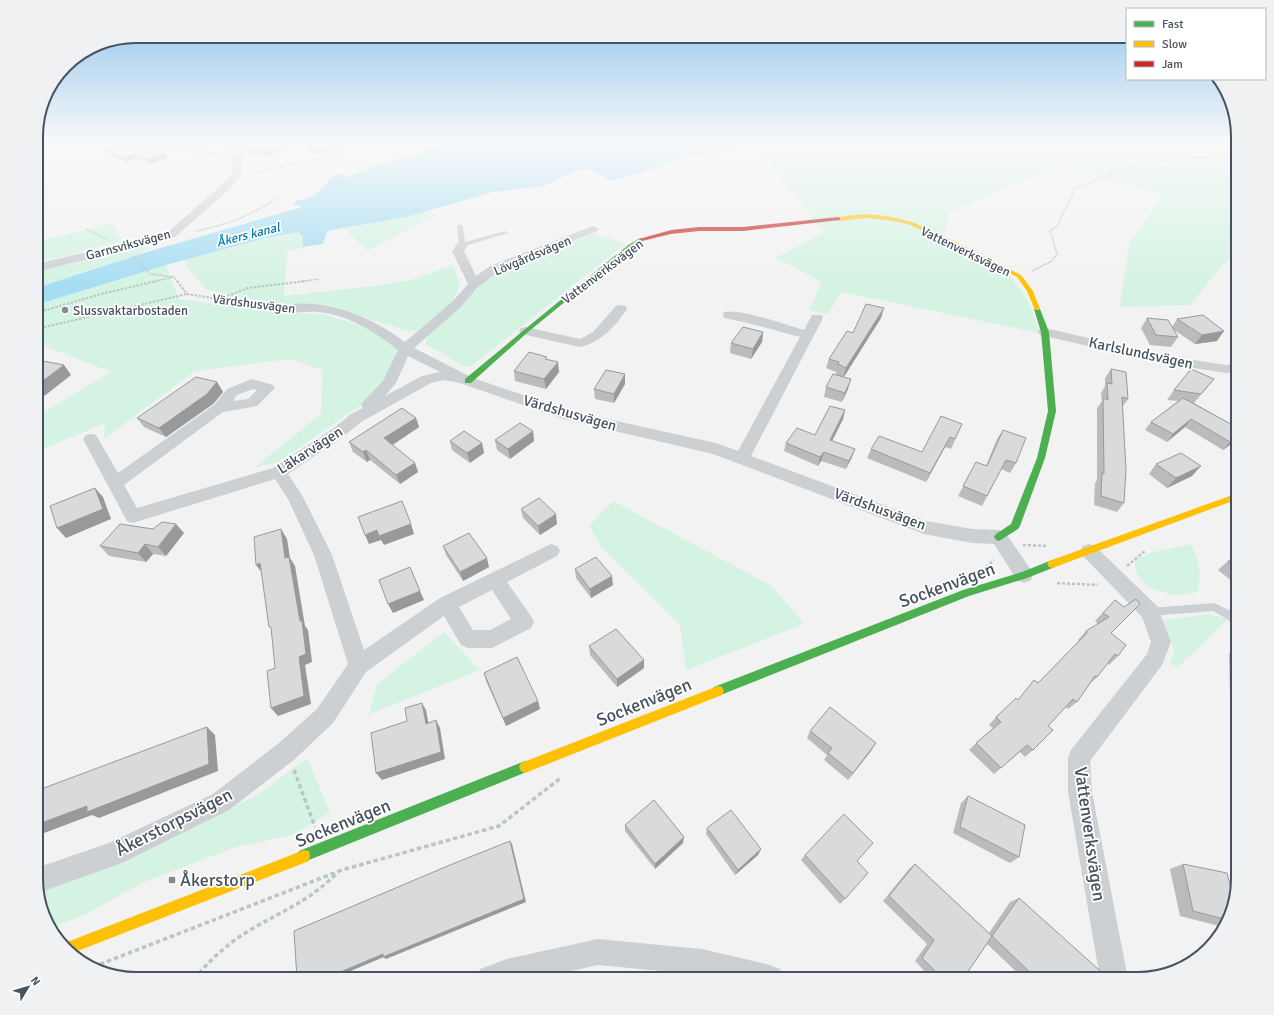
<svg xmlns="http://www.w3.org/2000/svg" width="1274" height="1015" font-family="Signika,sans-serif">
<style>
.green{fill:#d4f3e3}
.water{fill:#a6ddf3}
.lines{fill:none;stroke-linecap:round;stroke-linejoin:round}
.path-far3{stroke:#b9c7c4;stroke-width:1.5;stroke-dasharray:2 1;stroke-linecap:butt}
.path-far2{stroke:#b9c7c4;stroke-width:2;stroke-dasharray:2.5 1.5;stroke-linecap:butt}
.path-far1{stroke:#b9c7c4;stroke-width:2.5;stroke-dasharray:3 2;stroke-linecap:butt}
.path{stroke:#b9c7c4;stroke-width:3.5;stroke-dasharray:4.5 3;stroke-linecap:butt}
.lane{fill:#cdd0d3;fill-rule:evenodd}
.street{fill:#cdd0d3;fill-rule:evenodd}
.fast{fill:#4caf50;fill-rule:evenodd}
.slow{fill:#ffc107;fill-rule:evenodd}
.jam{fill:#c62828;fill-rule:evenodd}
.wall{fill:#bbbbbd}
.shaded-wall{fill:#98999a}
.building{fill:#d9dadc;stroke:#98999a}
.poi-dot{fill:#838a93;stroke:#fff;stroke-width:1.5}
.labels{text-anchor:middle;stroke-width:3.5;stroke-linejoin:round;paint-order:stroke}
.far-water-label{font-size:13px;font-style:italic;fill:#017db2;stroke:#fff}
.far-street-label{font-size:13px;fill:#475260;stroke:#fff}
.far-poi-label{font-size:13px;fill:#475260;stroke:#fff;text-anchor:start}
.street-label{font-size:15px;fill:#475260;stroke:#fff}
.near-street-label{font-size:18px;fill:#475260;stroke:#fff}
.near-poi-label{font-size:18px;fill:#475260;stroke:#fff;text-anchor:start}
.rim{fill:none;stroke:#475260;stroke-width:2}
</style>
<rect width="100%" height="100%" fill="#f2f2f2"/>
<g class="green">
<polygon points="759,144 1238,144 1238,254 1224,263 1190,305 1120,307 1129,243 1163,195 1062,167 989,194 949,213 944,238 1009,274 1028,301 1040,333 842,292 828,314 809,310 822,282 776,258 824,232 755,146"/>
<polygon points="430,210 435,216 367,251 344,228 406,217"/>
<polygon points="112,223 122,241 36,263 36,242"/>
<polygon points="298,232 303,236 303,247 287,252 284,296 374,286 411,280 453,265 460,284 453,302 417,331 405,330 328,306 287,304 239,298 206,289 192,273 184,260 265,238"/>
<polygon points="594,233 625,244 470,367 464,366 425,344 429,334 463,305 488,277"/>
<polygon points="150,243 142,253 36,288 36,271"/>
<polygon points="166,265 179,299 274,312 322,314 363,326 401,341 390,385 277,463 255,467 321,414 323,370 290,359 195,371 104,439 105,423 36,452 36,417 111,372 47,347 36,346 36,305"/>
<polygon points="613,501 772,586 804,624 686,670 680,625 602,548 589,526"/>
<polygon points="1192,544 1200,570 1198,592 1175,596 1148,587 1137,574 1134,560 1153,552"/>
<polygon points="1209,614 1228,619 1178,667 1169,663 1175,652 1170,640 1158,621"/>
<polygon points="444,632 480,670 369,714 377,684"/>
<polygon points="307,758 330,812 292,835 236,847 144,882 88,913 50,928 46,923 38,893 161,844 259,794"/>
</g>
<path class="water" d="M439 144H759L685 158 641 173 611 181 589 169 575 171 544 186 493 192 406 217 327 231 323 244 303 247V236L298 232 265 238 166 265 36 305V288L147 252 299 208 301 206 293 204 297 200C319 199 321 187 336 173L349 177 372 167 419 153Z"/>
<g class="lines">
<g class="path-far3">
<polyline points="605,156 630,176"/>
<polyline points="407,157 422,167"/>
<polyline points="250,174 339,154"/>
<polyline points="329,179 347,183"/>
<polyline points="87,229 106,239"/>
<path d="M196 231C225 225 252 216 276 198"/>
<polyline points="132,256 150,274 174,277 178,282"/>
<polyline points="1032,271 1052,261 1057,254 1050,231 1058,225 1075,188 1138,165 1174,159 1238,156"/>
<polyline points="153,282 173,277"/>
<polyline points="298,282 319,279"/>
</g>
<g class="path-far2">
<polyline points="177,281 187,294 270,307"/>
<polyline points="220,299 248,288 306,281"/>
<polyline points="36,313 101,294 157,281"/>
<polyline points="36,329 187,294"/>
<polyline points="36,337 45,327"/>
</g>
<g class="path-far1">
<polyline points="1023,545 1048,546"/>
<polyline points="1127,566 1146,550"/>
<polyline points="986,567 994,560"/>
<polyline points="1057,583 1098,585"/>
</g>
<g class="path">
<polyline points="294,770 315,827"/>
<polyline points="93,967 342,870 499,826 562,777"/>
<path d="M194 979C211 959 229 942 252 929 284 910 311 900 338 872"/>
</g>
<g class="lane">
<polygon points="460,224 463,226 465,242 505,231 508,233 462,247 459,245 457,226"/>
<polygon points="1214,603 1235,613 1238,616 1238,627 1234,626 1227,619 1213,611 1150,616 1146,615 1145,612 1146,609 1150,608"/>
</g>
<g class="street">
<polygon points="157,144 178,144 235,155 242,144 253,144 248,149 243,158 241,175 232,187 175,237 36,272 36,264 167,233 224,183 231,175 233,160 162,147"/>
<path d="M593 226 599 229 597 231 498 272 478 287 461 307 414 348 473 378 571 411 716 443 738 451 800 337 748 323 724 318 723 315 724 312C740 308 786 325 804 330L812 315H822L823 318 751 456 926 521 972 529 999 530 1005 532 1031 570 1033 575 1031 580 1024 583 1017 580 994 544 972 543 924 534 713 454 563 419 460 383 444 380 431 383 361 422 344 436 288 474 303 497 332 555 364 650 440 598 551 544 557 546 560 551 557 556 507 582 531 616 534 622 531 628 492 648H468L461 645 444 616 366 672 333 723 295 759 229 810 122 863 38 893 36 885V868L109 843 213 794 279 743 317 709 348 664 314 555 288 499 275 479 133 523 127 521 83 439 86 435 91 434 96 435 118 473 214 405 227 389 252 379 273 385 275 388 257 406 223 412 124 485 137 508 273 468 334 428 351 414 363 408 361 405 363 402 383 381 398 350C375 332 347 314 317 312 306 311 294 313 283 313L278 312 277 309 278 306C322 296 371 316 405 342L453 301 468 284 452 251 458 243H466L468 245 464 251 476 276 490 266ZM408 356 440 372 422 376 385 396 396 383ZM253 389 257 390 248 399 233 401 237 395ZM492 590 511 619 490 630H473L459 607Z"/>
<path d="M621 305 626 306 627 309C615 327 601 342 580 347L526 335 521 334 519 331 521 328 526 327 580 339 593 332 616 306Z"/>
<polygon points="1045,328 1167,356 1226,365 1238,363 1238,371 1226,373 1167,364 1040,335 1038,332 1040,329"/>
<polygon points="1089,544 1095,546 1157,606 1171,642 1162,665 1090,761 1092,792 1128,979 1100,979 1068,792 1068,758 1071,750 1147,654 1151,642 1142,617 1083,556 1080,551 1083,546"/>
<polygon points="598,939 702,949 770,965 780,969 784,979 716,979 702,975 598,965 536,979 476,979 480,969 507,959"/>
</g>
<g class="fast">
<polygon points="640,238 645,239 632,247 528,332 471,383 465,383 465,379 524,330 628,245"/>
<polygon points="1037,307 1040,309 1049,332 1056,411 1045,458 1020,526 1018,529 999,541 996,540 994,537 996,534 1011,524 1037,458 1048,411 1041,332 1034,309"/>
<polygon points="1052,560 1055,561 1057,564 1055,567 1027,578 969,596 718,696 714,695 712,691 714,687 963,590 1022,572"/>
<polygon points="525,761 529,763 531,767 529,771 304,862 299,861 298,856 299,851"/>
</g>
<g class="slow">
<polygon points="865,214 887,216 912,222 956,242 1021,275 1033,291 1040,309 1039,310 1035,310 1027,291 1017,277 952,244 908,224 887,220 865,218 838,221 835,219 838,217"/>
<polygon points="1238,493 1238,499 1055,567 1052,568 1049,567 1047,564 1049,561"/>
<polygon points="718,686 722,687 724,691 722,695 525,773 521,771 519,767 521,763"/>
<polygon points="304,850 309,851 310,856 309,861 70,954 62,944"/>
</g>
<polygon class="jam" points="838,217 840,218 840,220 743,231 699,231 671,234 642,241 639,239 671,230 699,227 743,227"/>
</g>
<g class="wall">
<polygon points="213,144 241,144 236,150"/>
<polygon points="246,144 291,144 267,157 248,153 245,145"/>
<polygon points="304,144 350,144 350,145 314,154"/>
<polygon points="105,149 168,158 150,164 137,158 126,162 107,153"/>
<polygon points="881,318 844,377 848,389 842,402 824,397 826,387 839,376 836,374 836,372 826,368 829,359 853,333"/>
<polygon points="1147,318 1172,327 1177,319 1217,341 1195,344 1174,330 1178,337 1171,347 1150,345 1141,328"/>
<polygon points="763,332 762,342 751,359 730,353 731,343"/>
<polygon points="547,360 559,372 546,389 515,381 514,371"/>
<polygon points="1111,369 1128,399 1123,406 1124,503 1117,512 1094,505 1095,483 1097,480 1097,408 1102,401 1101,393 1105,386 1105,378"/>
<polygon points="625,374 625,384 614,403 595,399 594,389"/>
<polygon points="1214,379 1194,403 1238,428 1238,439 1223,450 1185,427 1167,442 1145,430 1151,422 1178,401 1167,400 1174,390"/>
<polygon points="217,382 223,392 213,404 166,437 144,427 137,418"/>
<polygon points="845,410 843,419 832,441 852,457 846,469 821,461 818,466 784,451 786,443 815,435"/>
<polygon points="416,418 419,427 392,445 415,463 418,472 400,484 370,460 367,462 353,452 349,442"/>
<polygon points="962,424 951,449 945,447 926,482 867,458 871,449 922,452"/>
<polygon points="1003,430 1016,463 1010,473 1001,469 982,506 958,496 976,462 986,466 997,439"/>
<polygon points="533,431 534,441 510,459 497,450 495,440"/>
<polygon points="450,441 482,443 484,453 470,463 452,450"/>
<polygon points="1156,464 1192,476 1167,488 1149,474"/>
<polygon points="521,509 557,524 540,535 523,518"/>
<polygon points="184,533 166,556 153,554 146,562 109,556 100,546"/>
<polygon points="443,546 489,567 463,581 446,555"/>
<polygon points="1238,556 1238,586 1218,570 1228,561"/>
<polygon points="575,569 613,585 591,598 576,578"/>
<polygon points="1115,600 1111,633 1118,656 1109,665 1108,663 1097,677 1089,685 1077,702 1068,709 1066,707 1048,726 1033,750 1025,757 1020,752 994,774 969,750 976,743 993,728 989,725 996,717 1018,700 1034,680 1038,683 1079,641 1078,640 1086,631 1098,624 1095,621"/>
<polygon points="589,646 644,660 644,668 617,687 590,655"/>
<polygon points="1238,647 1238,696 1230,694 1229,654"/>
<polygon points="484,673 538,701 540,709 506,726 486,681"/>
<polygon points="810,731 871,751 848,780 824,760 827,755 807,738"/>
<polygon points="968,796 1019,857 1010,863 953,833 961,803"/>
<polygon points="625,825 683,843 655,869 625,831"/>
<polygon points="707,828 758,855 735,875 706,834"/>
<polygon points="805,855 857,861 845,899 840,904 801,860"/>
<polygon points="915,864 989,933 1010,902 1019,898 1106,979 1024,979 987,944 963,979 932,979 915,961 927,944 883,901 909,869"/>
<polygon points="1183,864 1233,911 1223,927 1180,916 1170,869"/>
</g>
<g class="shaded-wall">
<polygon points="234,144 241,144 236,150"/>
<polygon points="275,144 291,144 267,157 264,150"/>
<polygon points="323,144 350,144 350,145 314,154 312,147"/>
<polygon points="135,154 137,158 126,162 124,158"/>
<polygon points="166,154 168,158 150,164 148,160"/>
<polygon points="884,308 881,318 843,378 846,368"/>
<polygon points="1224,331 1217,341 1195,344 1202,335"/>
<polygon points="763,332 762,342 751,359 753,349"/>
<polygon points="558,362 559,372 546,389 544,379"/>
<polygon points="64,365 71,375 47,394 36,401 36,386"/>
<polygon points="625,374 625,384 614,403 614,394"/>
<polygon points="851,379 848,389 842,402 845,393"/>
<polygon points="217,382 223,392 213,404 166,437 159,428"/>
<polygon points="845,410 843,419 828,449 830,440"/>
<polygon points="416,418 419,427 388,448 384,438"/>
<polygon points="1191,419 1185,427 1167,442 1173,434"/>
<polygon points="533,431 534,441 510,459 508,449"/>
<polygon points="950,437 945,447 926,482 930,473"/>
<polygon points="1238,437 1238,439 1223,450 1230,442"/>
<polygon points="482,443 484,453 470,463 467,453"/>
<polygon points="855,449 852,457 846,469 849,461"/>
<polygon points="366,450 370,460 367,462 363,452"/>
<polygon points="824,452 821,461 818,466 820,457"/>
<polygon points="415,463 418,472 400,484 396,475"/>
<polygon points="1201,466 1192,476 1167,488 1176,478"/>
<polygon points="95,488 103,497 111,519 66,538 57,528"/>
<polygon points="556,514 557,524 540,535 538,526"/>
<polygon points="176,524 184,533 166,556 158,547"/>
<polygon points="411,524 414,534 384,545 381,540 369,544 365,535 377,530"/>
<polygon points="281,529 287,539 290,558 295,566 305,626 308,630 312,662 305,665 311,704 278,716 271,708 299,657 300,621 285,558"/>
<polygon points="145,544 153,554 146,562 138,553"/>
<polygon points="487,558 489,567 463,581 460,572"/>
<polygon points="260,563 263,574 256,565"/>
<polygon points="612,576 613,585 591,598 590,589"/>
<polygon points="420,591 424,600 393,613 388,604"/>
<polygon points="644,660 644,668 617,687 617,679"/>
<polygon points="538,701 540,709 506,726 503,718"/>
<polygon points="422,703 426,710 430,731 426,724"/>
<polygon points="436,720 440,728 445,759 382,780 376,773"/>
<polygon points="207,727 215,735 218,771 99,818 92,815 36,836 36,825"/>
<polygon points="876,743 871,751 848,780 853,773"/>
<polygon points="684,837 683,843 655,869 655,864"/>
<polygon points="510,841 512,844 526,902 386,959 383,957"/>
<polygon points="761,849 758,855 735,875 738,870"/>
<polygon points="383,954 386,956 332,979 324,979"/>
</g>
<g class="building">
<polygon points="117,144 148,144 166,154 148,160 135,154 124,158 105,149"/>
<polygon points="246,144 275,144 264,150 245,145"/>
<polygon points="309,144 323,144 312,147"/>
<polygon points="866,304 884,308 846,368 838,364 839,362 829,359 847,331 853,333"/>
<polygon points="1203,315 1224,331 1202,335 1177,319"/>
<polygon points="1147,318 1168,320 1178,337 1156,335"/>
<polygon points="743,327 763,332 753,349 731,343"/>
<polygon points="529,352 547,357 545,359 558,362 544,379 514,371"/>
<polygon points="38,360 64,365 36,386 36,362"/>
<polygon points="1111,369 1126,372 1128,399 1122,397 1126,470 1124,503 1101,496 1102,473 1104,474 1103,398 1108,400 1107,383 1112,384"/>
<polygon points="1191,369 1214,379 1201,394 1174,390"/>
<polygon points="606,370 625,374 614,394 594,389"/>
<polygon points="833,374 851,379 845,393 826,387"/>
<polygon points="196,377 217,382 207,394 159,428 137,418"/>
<polygon points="1183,398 1238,428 1238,437 1230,442 1191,419 1173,434 1151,422"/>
<polygon points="830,406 845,410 830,440 855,449 849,461 824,452 820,457 786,443 797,428 815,435"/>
<polygon points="402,408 416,418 384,438 415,463 396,475 366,450 363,452 349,442"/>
<polygon points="941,416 962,424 955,439 950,437 930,473 871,449 879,436 922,452"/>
<polygon points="520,423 533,431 508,449 495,440"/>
<polygon points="1003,430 1026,438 1016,463 1006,460 987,496 963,486 976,462 987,466"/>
<polygon points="464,431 482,443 467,453 450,441"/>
<polygon points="1181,453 1201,466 1176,478 1156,464"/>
<polygon points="95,488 103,509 57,528 50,506"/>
<polygon points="539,498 556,514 538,526 521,509"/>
<polygon points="402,501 411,524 379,536 377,530 365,535 358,517"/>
<polygon points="162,522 176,524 158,547 145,544 138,553 100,546 120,524 153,529"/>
<polygon points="281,529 285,558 289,557 300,621 302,621 306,654 299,657 304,696 271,708 267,671 275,668 271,627 269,627 260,563 256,565 254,537"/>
<polygon points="469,533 487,558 460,572 443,546"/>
<polygon points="1238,556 1238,569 1228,561"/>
<polygon points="596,557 612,576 590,589 575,569"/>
<polygon points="410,567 420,591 388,604 379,580"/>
<polygon points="1136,599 1140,604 1111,633 1126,645 1118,656 1115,654 1097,677 1095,676 1077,702 1073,699 1048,726 1053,730 1033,750 1027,745 1001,768 976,743 1001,722 996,717 1016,698 1018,700 1034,680 1038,683 1087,633 1086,631 1109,617 1103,613 1115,600 1124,607"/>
<polygon points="616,629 644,660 617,679 589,646"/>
<polygon points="517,657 538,701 503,718 484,673"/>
<polygon points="422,703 426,724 436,720 441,752 376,773 371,733 407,721 405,708"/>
<polygon points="830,707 876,743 853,773 828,753 832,748 810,731"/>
<polygon points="207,727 209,764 87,812 87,806 36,825 36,791"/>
<polygon points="968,796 1025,825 1019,857 960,827"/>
<polygon points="654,800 684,837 655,864 625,825"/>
<polygon points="731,810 761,849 738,870 707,828"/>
<polygon points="844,814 873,843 857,861 868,873 845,899 805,855"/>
<polygon points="510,841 524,899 383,957 383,954 324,979 297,979 294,931 450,865"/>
<polygon points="915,864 992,936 963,979 943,979 922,958 934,940 889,896"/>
<polygon points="1183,864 1227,873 1234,901 1233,911 1228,920 1193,911"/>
<polygon points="1019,898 1107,977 1106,979 1037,979 992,936"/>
</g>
<linearGradient id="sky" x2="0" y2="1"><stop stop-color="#8dc4ec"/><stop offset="0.5" stop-color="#f9f9f9"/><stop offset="1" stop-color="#f9f9f9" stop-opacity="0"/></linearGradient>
<rect width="1274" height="286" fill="url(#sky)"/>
<g class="poi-dot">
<circle cx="65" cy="310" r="4"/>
<rect x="168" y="876" width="8" height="8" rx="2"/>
</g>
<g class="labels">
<g class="far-water-label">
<text transform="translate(248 234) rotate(-14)" y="5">Åkers kanal</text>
</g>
<g class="far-street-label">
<text transform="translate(128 244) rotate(-15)" y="5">Garnsviksvägen</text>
<text transform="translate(966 251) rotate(26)" y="5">Vattenverksvägen</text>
<text transform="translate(532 255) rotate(-23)" y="5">Lövgårdsvägen</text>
<text transform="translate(602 271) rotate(-37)" y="5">Vattenverksvägen</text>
<text transform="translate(254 303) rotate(7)" y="5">Värdshusvägen</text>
</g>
<g class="far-poi-label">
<text x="73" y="315">Slussvaktarbostaden</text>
</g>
<g class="street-label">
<text transform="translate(1141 353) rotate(12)" y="5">Karlslundsvägen</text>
<text transform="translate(570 413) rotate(16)" y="5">Värdshusvägen</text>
<text transform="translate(310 450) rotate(-33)" y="5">Läkarvägen</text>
<text transform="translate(880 509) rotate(20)" y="5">Värdshusvägen</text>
</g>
<g class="near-street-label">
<text transform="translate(947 585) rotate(-20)" y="6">Sockenvägen</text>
<text transform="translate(644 702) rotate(-22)" y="6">Sockenvägen</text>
<text transform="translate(174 822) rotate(-27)" y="6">Åkerstorpsvägen</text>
<text transform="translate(343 823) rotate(-22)" y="6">Sockenvägen</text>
<text transform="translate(1090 834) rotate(82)" y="6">Vattenverksvägen</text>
</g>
<g class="near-poi-label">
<text x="180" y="886">Åkerstorp</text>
</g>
</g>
<path d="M0 0H1274V1015H0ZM136 43H1138A93 93 0 0 1 1231 136V879A93 93 0 0 1 1138 972H136A93 93 0 0 1 43 879V136A93 93 0 0 1 136 43Z" fill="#f0f1f2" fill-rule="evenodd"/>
<path class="rim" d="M136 43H1138A93 93 0 0 1 1231 136V879A93 93 0 0 1 1138 972H136A93 93 0 0 1 43 879V136A93 93 0 0 1 136 43Z"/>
<rect x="1126" y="8" width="140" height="72" fill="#ffffff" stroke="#b5babf"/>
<rect x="1134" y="21" width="20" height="6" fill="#4caf50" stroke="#b5babf"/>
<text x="1162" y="28" font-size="12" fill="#475260">Fast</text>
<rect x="1134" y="41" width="20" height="6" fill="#ffc107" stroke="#b5babf"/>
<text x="1162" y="48" font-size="12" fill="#475260">Slow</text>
<rect x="1134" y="61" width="20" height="6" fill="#c62828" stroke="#b5babf"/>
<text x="1162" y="68" font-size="12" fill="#475260">Jam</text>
<g transform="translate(28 987) rotate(52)" stroke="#ffffff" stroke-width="3" paint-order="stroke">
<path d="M0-3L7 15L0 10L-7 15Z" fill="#475260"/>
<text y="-6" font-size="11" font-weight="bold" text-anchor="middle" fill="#475260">N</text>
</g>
</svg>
